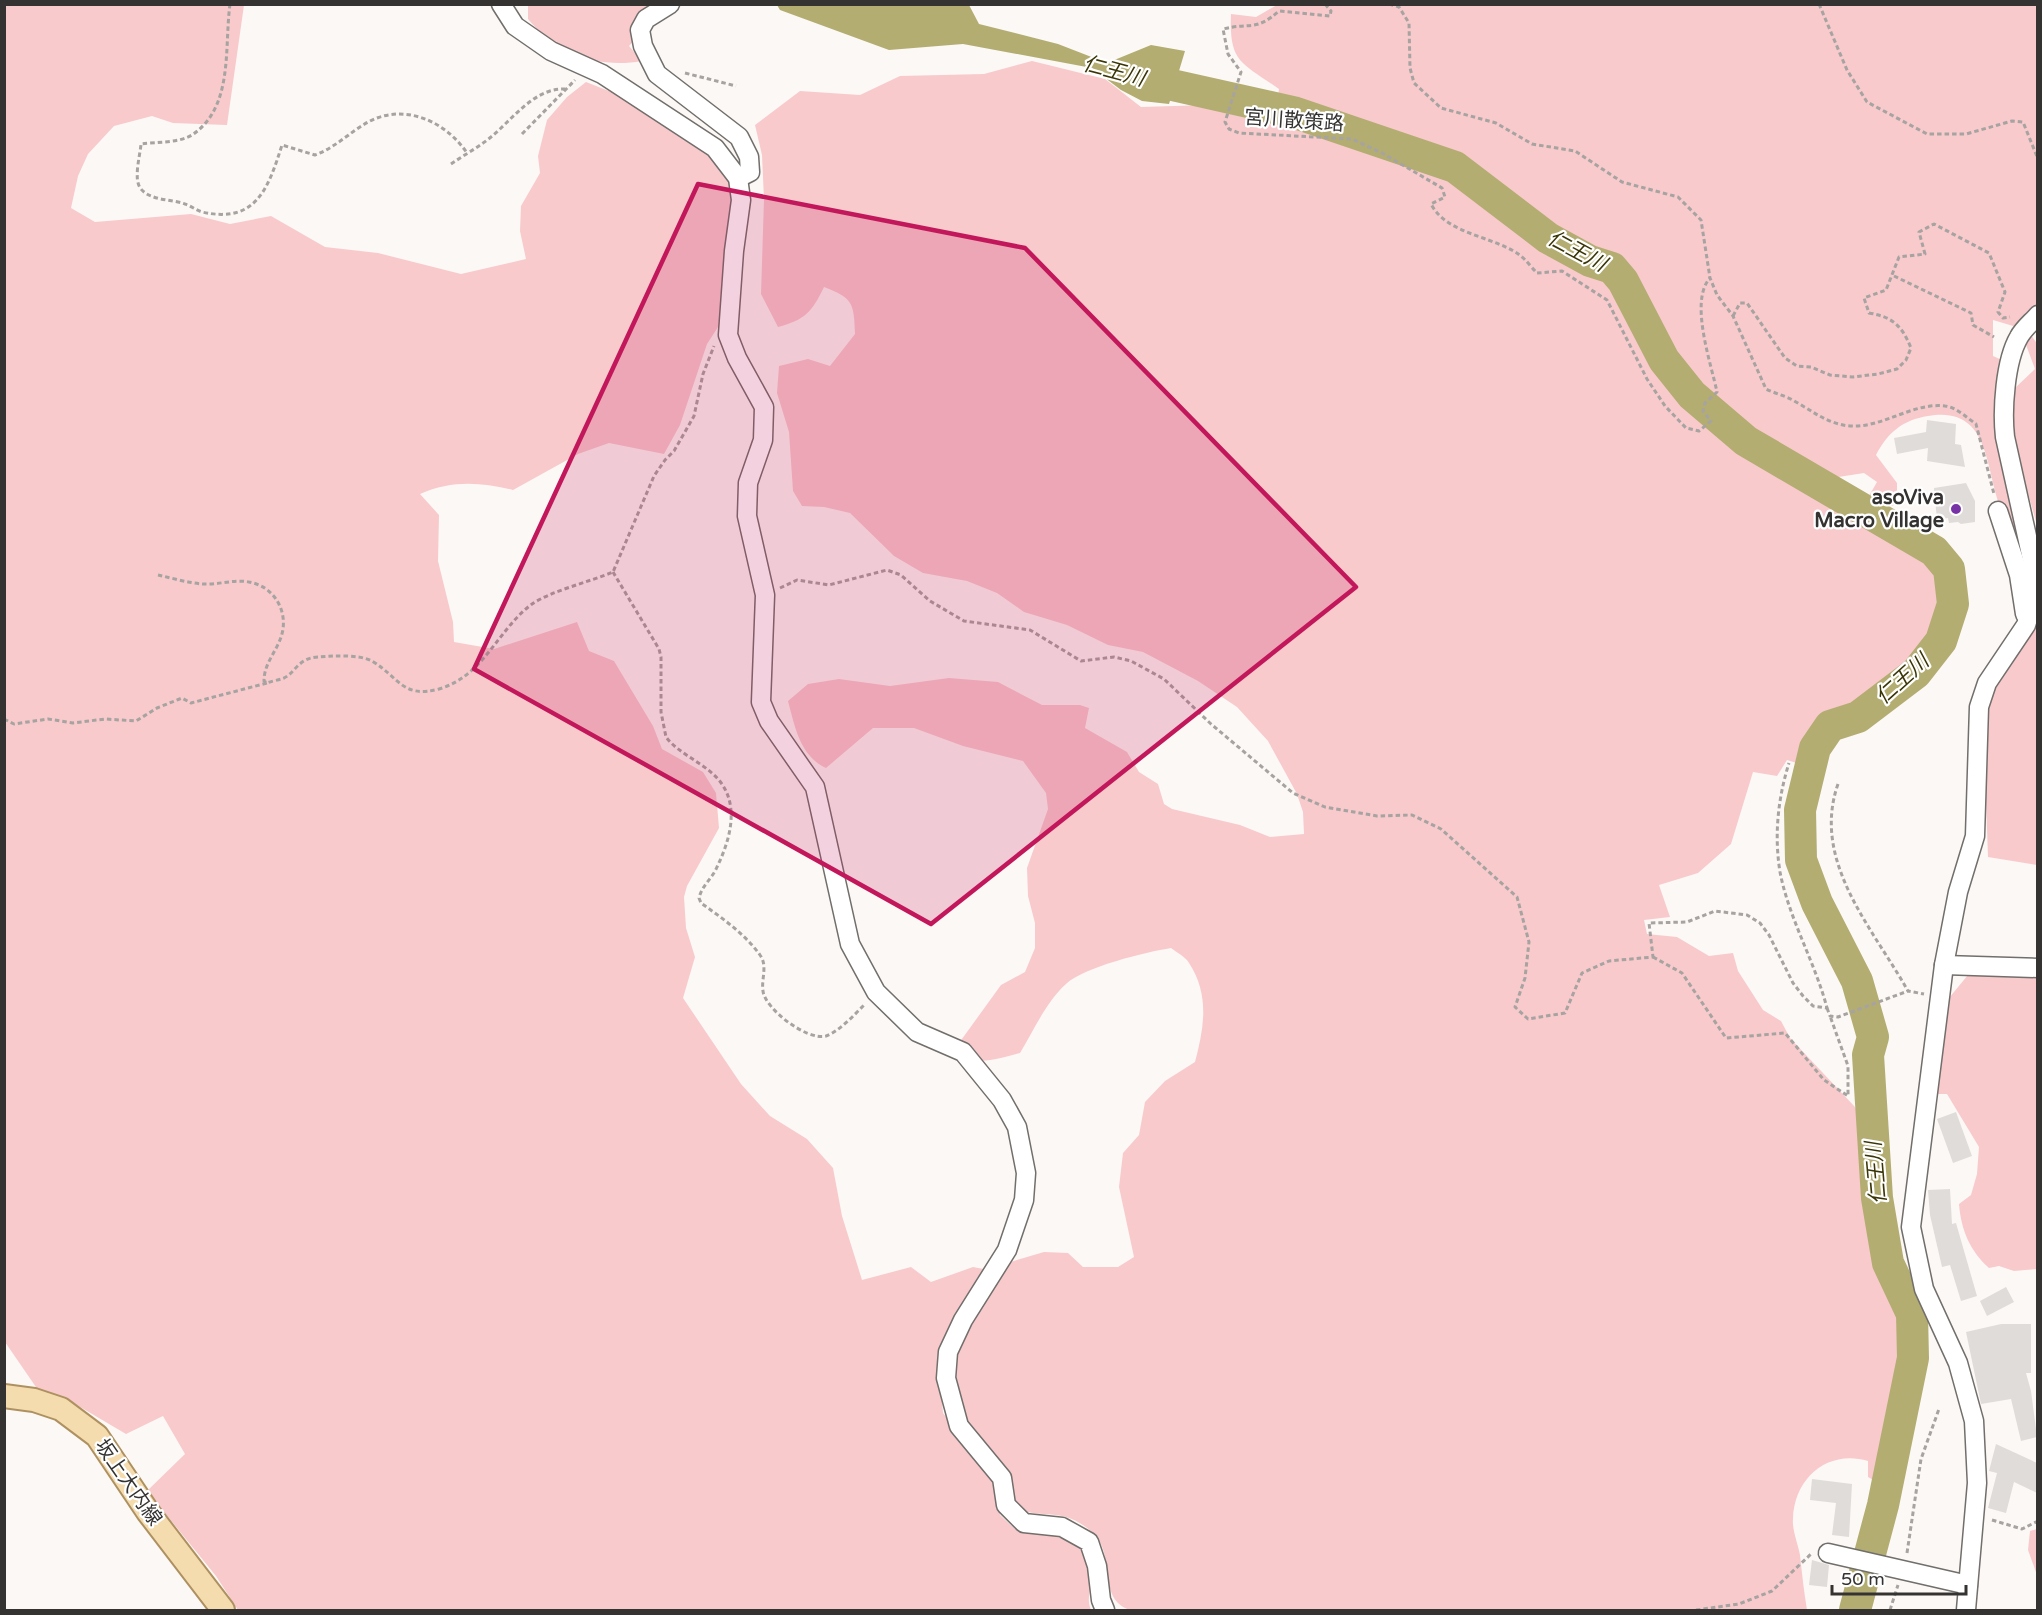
<svg xmlns="http://www.w3.org/2000/svg" width="2042" height="1615" font-family="'Varela Round','Noto Sans JP',sans-serif">
<style>
.green{fill:#f8cacc}
.water{fill:#b3ad72}
.lines{fill:none;stroke-linecap:round;stroke-linejoin:round}
.river{stroke:#b3ad72;stroke-width:32}
.building{fill:#e0dcda}
.minor-casing{stroke:#716e6b;stroke-width:21}
.major-casing{stroke:#ae9160;stroke-width:26}
.path{stroke:#a6a3a1;stroke-width:3;stroke-dasharray:4.5 3;stroke-linecap:butt}
.minor{stroke:#fff;stroke-width:18}
.major{stroke:#f5dcaf;stroke-width:22}
.marked{fill:#c2185b;fill-opacity:0.2;stroke:#c2185b;stroke-width:4.5;stroke-linejoin:round}
.poi-dot{fill:#7732a6;stroke:#fff;stroke-width:2}
.labels{text-anchor:middle;stroke-width:4.5;stroke-linejoin:round;paint-order:stroke}
.street-label{font-size:20px;fill:#343332;stroke:#fff}
.poi-label{font-size:20px;font-weight:bold;fill:#343332;stroke:#fff;text-anchor:end}
.water-label{font-size:21px;font-style:italic;fill:#3a3504;stroke:#fff}
</style>
<rect width="100%" height="100%" fill="#fcf8f5"/>
<g class="green">
<path d="M4 5H244L227 125 173 123 152 116 114 126 88 154 78 176 71 208 95 222 191 214 230 224 271 216 325 247 378 253 461 274 526 259 520 231 521 206 540 173 538 156 547 120 567 97 586 82 695 125 730 181 735 208 722 321 707 344 680 425 664 454 609 443 578 454 513 490C481 482 451 480 420 494L439 515 438 561 453 622 454 642 494 649 577 622 589 651 614 661 653 726 662 749 703 772 716 793 719 828 687 886 684 897 686 928 695 957 683 998 741 1084 770 1116 807 1139 833 1168 842 1216 862 1280 911 1267 931 1282 973 1267 989 1270 940 1379 943 1413 994 1480 1000 1515 1015 1529 1075 1534C1085 1545 1092 1562 1092 1577 1091 1589 1086 1599 1091 1610H238L216 1576 147 1491 185 1454 163 1416 126 1434 65 1398 38 1390 5 1342Z"/>
<path d="M528 5H667L629 46 642 61C597 69 557 53 528 19Z"/>
<path d="M1277 5H2037V307L2020 328 1993 320V356L2004 361 2021 537C1977 508 2007 402 1928 416 1903 420 1888 432 1876 455L1897 483V504L1885 508 1865 503 1877 482 1864 473 1832 478 1840 518 1853 519 1919 547 1933 560 1941 569 1944 587 1941 617 1932 645 1909 670 1858 710 1826 723 1814 739 1806 766 1787 760 1777 776 1753 772 1731 844 1698 873 1659 885 1670 917 1644 920 1647 934 1677 937 1709 956 1733 953 1738 971 1763 1010 1781 1021 1790 1038 1855 1107 1870 1145 1872 1203 1882 1274 1902 1314 1904 1357 1885 1462 1875 1481 1868 1477V1461C1828 1449 1794 1478 1793 1519 1792 1530 1798 1544 1800 1555 1802 1574 1804 1592 1807 1610H1130C1096 1599 1117 1553 1092 1532 1062 1506 1047 1520 1018 1509 988 1461 943 1411 956 1351 961 1328 994 1285 1007 1263L1044 1252 1068 1253 1083 1267H1118L1134 1257 1119 1187 1123 1153 1139 1135 1145 1102 1165 1081 1195 1062C1204 1028 1210 995 1189 963 1186 957 1176 952 1171 948 1146 952 1084 967 1066 984 1046 1002 1034 1030 1020 1053 997 1059 972 1068 954 1050L1001 985 1025 972 1035 948V923L1028 896 1027 868 1048 809 1046 793 1023 761 963 746 914 728H873L826 768C800 756 795 727 788 701L808 684 839 679 890 686 949 678 998 682 1042 705H1080L1089 708 1085 728 1127 752 1139 772 1158 784 1164 804 1172 809 1240 825 1270 837 1304 834 1303 812 1297 794 1268 741 1237 707 1198 681 1143 652 1108 645 1067 625 1024 612 997 593 967 581 923 573 894 556 850 513 824 507 802 506 793 491 789 432 777 393 779 366 808 359 830 366 855 334C854 303 853 298 824 287 812 312 805 320 778 327L761 294 764 199 762 155 755 125 800 91 860 95 900 76 984 74 1032 61 1105 79 1141 107 1208 105 1252 117 1275 118 1279 89C1241 62 1229 63 1231 14L1256 17Z"/>
<polygon points="2031,335 2038,345 2037,525 2009,426 2015,388 2035,369 2026,345"/>
<polygon points="2037,609 2037,865 1988,857 1983,715 1989,691"/>
<path d="M2037 974V1269L2014 1271 1999 1266 1989 1268C1970 1251 1961 1230 1959 1204L1971 1195 1977 1174 1979 1147 1947 1094H1923L1949 998 1968 975Z"/>
<polygon points="2037,1529 2038,1529 2037,1575 2028,1550 2030,1531"/>
</g>
<polygon class="water" points="777,5 969,5 979,24 1058,44 1107,63 1151,45 1185,51 1169,104 1142,101 1121,90 1092,68 963,44 889,50 780,10"/>
<g class="lines">
<polyline class="river" points="1132,76 1293,112 1455,167 1548,238 1590,261 1612,268 1623,281 1664,360 1692,395 1746,441 1934,551 1949,569 1953,604 1941,641 1916,673 1858,717 1830,726 1815,748 1800,810 1801,860 1817,903 1857,981 1873,1037 1868,1055 1877,1198 1888,1263 1912,1314 1913,1358 1883,1505 1855,1610"/>
</g>
<g class="building">
<polygon points="1927,420 1956,424 1955,444 1961,445 1965,467 1927,461 1928,448 1897,454 1894,438 1926,432"/>
<polygon points="1966,483 1975,501 1975,522 1961,524 1958,522 1949,523 1948,518 1937,520 1934,488"/>
<polygon points="1956,1112 1972,1156 1953,1163 1937,1119"/>
<polygon points="1950,1189 1952,1224 1956,1223 1977,1296 1961,1301 1950,1265 1942,1267 1930,1215 1928,1190"/>
<polygon points="2006,1287 2014,1302 1987,1316 1980,1301"/>
<polygon points="2001,1324 2031,1324 2031,1373 2026,1373 2031,1391 2037,1437 2021,1441 2011,1399 1981,1404 1966,1332"/>
<polygon points="1996,1444 2037,1463 2037,1493 2014,1482 2006,1513 1988,1508 1997,1473 1989,1471"/>
<polygon points="1812,1479 1852,1484 1849,1537 1832,1535 1836,1503 1810,1500"/>
<polygon points="1812,1560 1829,1565 1827,1587 1809,1585"/>
</g>
<g class="lines">
<g class="minor-casing">
<g id="minor">
<polyline points="501,4 515,26 551,51 602,74 715,148 738,178 741,200 734,251 728,335 737,358 764,407 763,440 748,483 747,516 765,595 761,702 769,721 815,787 850,944 876,992 917,1032 963,1052 1002,1100 1017,1127 1026,1173 1024,1200 1007,1250 963,1320 948,1352 946,1378 959,1426 1002,1478 1006,1505 1024,1523 1062,1527 1089,1542 1097,1566 1101,1600 1105,1610"/>
<polyline points="670,4 646,19 640,30 643,46 657,74 739,137 749,157 750,172 738,178"/>
<polyline points="1998,511 2019,575 2025,614"/>
<polyline points="1944,965 2038,968"/>
<polyline points="1828,1553 1968,1585"/>
<path d="M1966 1610 1977 1483 1974 1421 1958 1363 1924 1289 1911 1227 1944 965 1958 892 1975 836 1979 707 1987 683 2026 625 2034 600 2035 582 2032 559 2005 437C2002 410 2005 361 2019 337 2023 329 2032 322 2038 315"/>
</g>
</g>
<g class="major-casing">
<polyline id="major" points="4,1396 34,1400 61,1409 97,1436 148,1512 223,1610"/>
</g>
<g class="path">
<path d="M230 4C224 48 234 107 192 135 179 143 156 142 141 144 140 156 133 180 141 189 151 201 172 199 185 204 191 206 196 210 202 212 256 224 268 189 282 145L315 155C335 148 351 131 370 121 406 103 446 122 467 153"/>
<path d="M1325 4 1331 11 1330 16 1279 11C1255 32 1251 22 1223 29L1228 54 1241 72 1225 122 1229 129 1239 133 1352 139 1382 153 1442 188 1445 197 1431 204C1447 235 1495 236 1521 256 1526 260 1532 268 1537 273L1562 271 1607 300 1647 379 1665 406 1686 428 1699 431 1711 421 1703 411 1705 403 1717 392C1711 363 1689 301 1710 278"/>
<path d="M1389 4 1399 7 1409 23 1410 68 1414 83 1441 108 1496 123 1532 144 1575 151 1622 182 1678 197 1701 220 1710 278 1717 295 1733 316 1766 389C1776 394 1787 396 1796 402 1814 412 1828 424 1850 426 1883 428 1913 402 1945 406 1956 407 1967 418 1976 424L1994 494"/>
<polyline points="1819,4 1847,70 1867,102 1927,134 1966,134 2012,121 2023,122 2038,159"/>
<polyline points="685,73 736,86"/>
<polyline points="522,134 575,80"/>
<path d="M451 164C464 155 479 147 491 137 513 119 534 88 565 89"/>
<polyline points="1894,276 1971,313 1973,325 1994,337"/>
<path d="M1733 316 1740 303H1747L1785 358 1797 366 1811 367 1830 375 1853 377 1878 374 1897 369 1906 360 1911 348C1902 326 1893 317 1869 313L1864 298 1886 290 1899 257 1925 254 1919 232 1934 224 1989 253 2005 292 1998 312 2003 318 2010 317"/>
<path d="M613 572 659 649 661 657V712L666 737C677 752 699 761 713 774 741 799 732 836 717 867 712 879 702 885 699 898L701 903C722 918 745 934 760 955 768 966 761 979 763 991 765 1009 807 1041 826 1036 840 1031 855 1014 865 1004"/>
<path d="M158 575C172 578 188 583 203 584 218 585 235 579 249 582 272 586 286 607 283 629 280 649 264 661 264 681L267 683C272 681 279 680 284 678 296 672 298 658 318 657 332 656 359 654 372 661 399 677 402 699 439 689 484 676 498 629 532 604 551 591 589 582 613 572L654 476 665 460 674 451 694 416 703 374 714 346"/>
<path d="M780 588 797 580 829 585 887 570 901 575 930 601 964 621 1030 630 1081 661 1114 657 1131 661 1164 679 1211 724 1293 793 1325 807 1377 816 1412 815 1441 829 1517 897 1529 942 1525 978 1515 1007 1528 1019 1565 1013 1582 973 1609 961 1653 957 1649 923 1687 922 1715 911 1747 915 1760 923 1769 935 1793 983 1803 996 1813 1006 1827 1008C1815 962 1789 919 1780 872 1774 835 1778 798 1789 763"/>
<polyline points="4,719 14,724 48,719 73,723 105,719 136,721 157,708 182,698 191,703 267,683"/>
<path d="M1838 784C1811 861 1872 927 1908 991L1924 994"/>
<polyline points="1653,957 1682,973 1726,1038 1785,1033 1824,1080 1848,1096 1848,1066 1830,1016"/>
<polyline points="1827,1008 1830,1016 1838,1017 1908,991"/>
<polyline points="1992,1520 2022,1529 2038,1521"/>
<polyline points="1907,1553 1921,1459 1939,1409"/>
<polyline points="1696,1610 1739,1604 1772,1591 1811,1554"/>
<polyline points="1890,1610 1898,1585"/>
</g>
<use href="#minor" class="minor"/>
<use href="#major" class="major"/>
</g>
<path class="marked" d="M698 184 1025 248 1356 587 931 924 474 669Z"/>
<circle class="poi-dot" cx="1956" cy="509" r="6"/>
<g class="labels">
<g class="street-label">
<text transform="translate(1294 120) rotate(4)" y="7">宮川散策路</text>
<text transform="translate(129 1482) rotate(55)" y="7">坂上大内線</text>
</g>
<g class="poi-label">
<text x="1944" y="504">asoViva<tspan x="1944" dy="23">Macro Village</tspan></text>
</g>
<g class="water-label">
<text transform="translate(1114 71) rotate(15)" y="7">仁王川</text>
<text transform="translate(1577 251) rotate(28)" y="7">仁王川</text>
<text transform="translate(1902 679) rotate(-42)" y="7">仁王川</text>
<text transform="translate(1876 1173) rotate(-95)" y="7">仁王川</text>
</g>
</g>
<rect width="2042" height="1615" fill="none" stroke="#343332" stroke-width="12"/>
<path d="M1832 1585v9h134v-9" fill="none" stroke="#343332" stroke-width="3"/>
<text x="1841" y="1585" font-size="18" fill="#343332" stroke="#ffffff" stroke-width="4.5" paint-order="stroke">50 m</text>
</svg>
